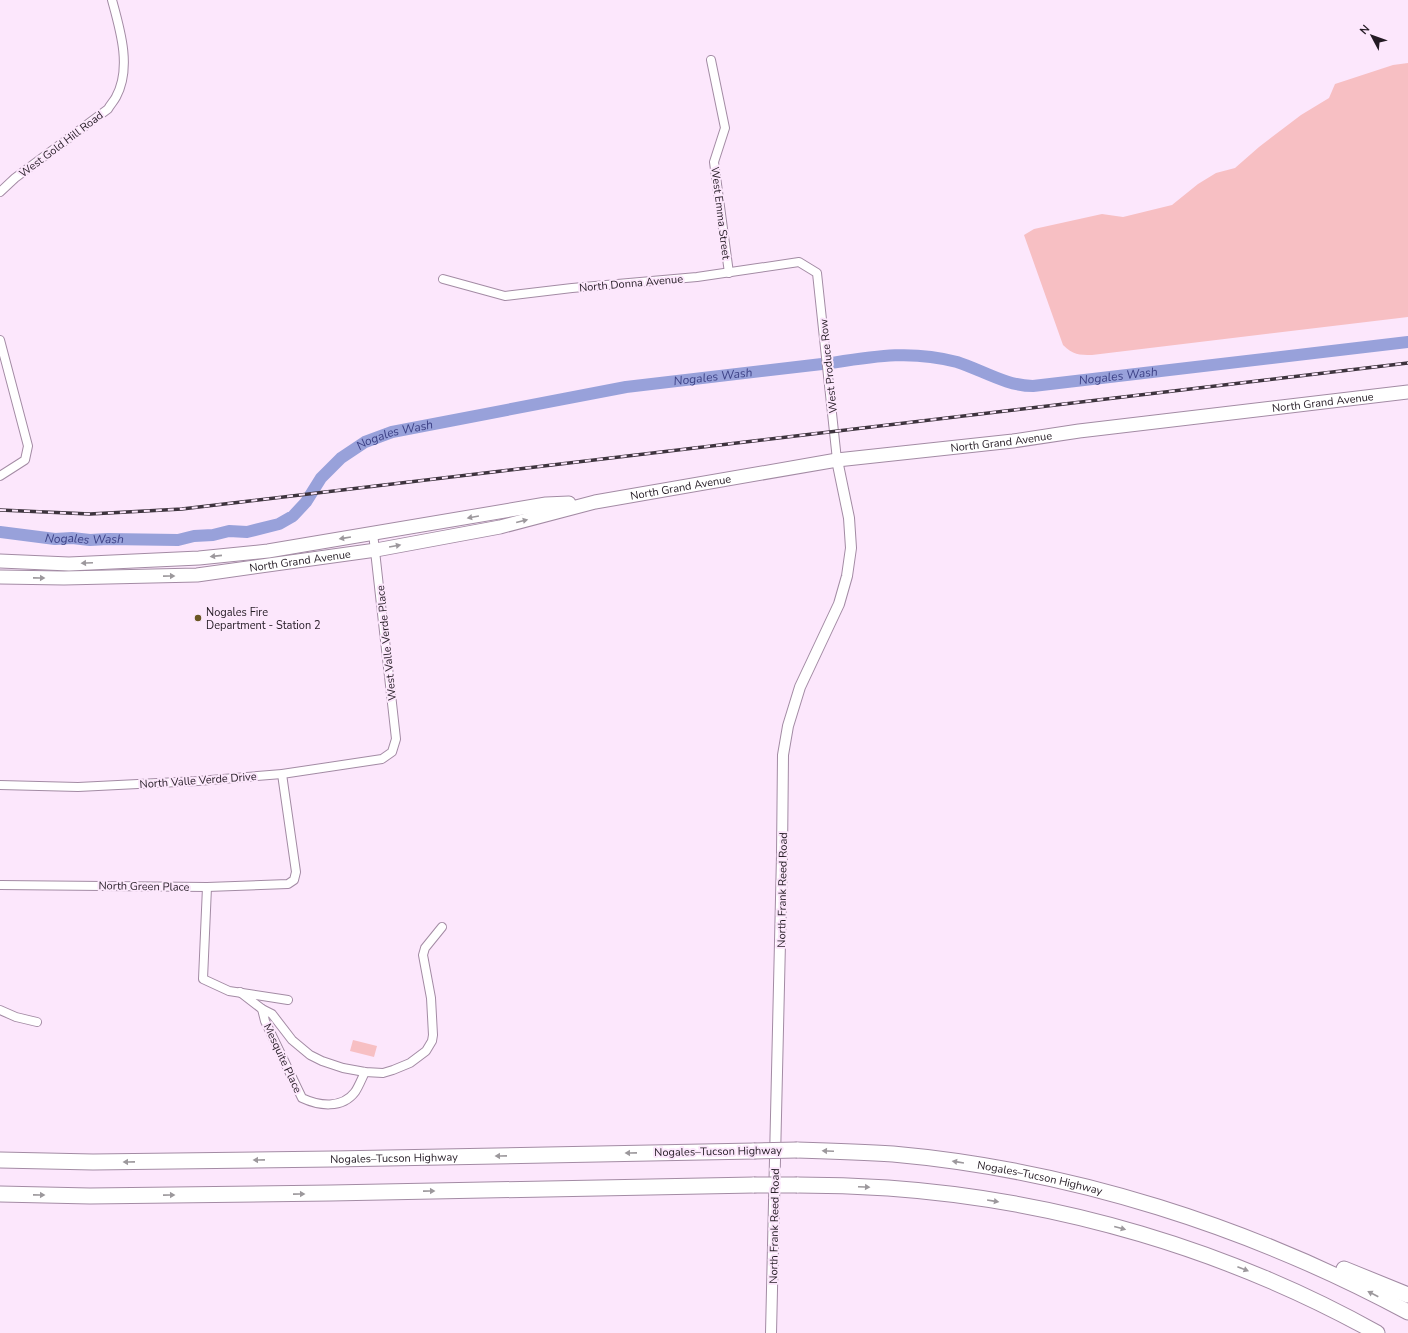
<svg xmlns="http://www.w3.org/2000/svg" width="1408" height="1333" font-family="'Nunito Sans',sans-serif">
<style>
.grass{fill:#f7bfc3}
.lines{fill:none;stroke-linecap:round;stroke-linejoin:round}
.river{stroke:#98a1da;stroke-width:12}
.minor-casing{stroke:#a38ba4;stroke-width:10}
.tertiary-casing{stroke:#a38ba4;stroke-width:12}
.primary-casing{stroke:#a38ba4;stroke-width:15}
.motorway-casing{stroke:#a38ba4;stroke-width:17}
.minor{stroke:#fff;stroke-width:8}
.tertiary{stroke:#fff;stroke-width:10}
.primary{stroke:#fff;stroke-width:13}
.motorway{stroke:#fff;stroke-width:15}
.rail-casing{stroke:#3e343e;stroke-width:3.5}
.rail{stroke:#fce7fc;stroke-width:2;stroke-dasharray:6;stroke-linecap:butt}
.motorway-bridge-casing{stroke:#a38ba4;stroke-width:17;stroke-linecap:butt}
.motorway-bridge{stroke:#fff;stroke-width:15}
.oneway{fill:#9c989c}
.poi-dot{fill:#6a5624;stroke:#fce7fc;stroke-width:1.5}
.labels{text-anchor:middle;stroke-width:4;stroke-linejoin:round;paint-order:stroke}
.street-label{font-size:11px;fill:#241b24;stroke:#fce7fc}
.poi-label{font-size:11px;fill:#241b24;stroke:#fce7fc;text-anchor:start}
.water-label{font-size:12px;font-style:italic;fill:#3d4186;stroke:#fce7fc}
</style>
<rect width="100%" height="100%" fill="#fce7fc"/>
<g class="grass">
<path d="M1408 63V317L1092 355C1079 355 1073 355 1063 345L1024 235 1034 229 1102 214 1123 217 1172 205 1198 184 1216 173 1235 168 1259 147 1301 115 1329 98 1335 84 1393 65Z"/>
<polygon points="353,1040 377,1046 374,1057 350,1051"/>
</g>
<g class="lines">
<g class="river">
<path id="s1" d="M831 363C876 356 912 350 957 362 982 370 1006 386 1033 386L1408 342"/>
<path id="s2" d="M0 532 55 539 72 538 90 540 108 539 178 540 194 536 213 535 229 531 247 532 279 524 293 516 306 502 321 478 341 458 365 442 392 432 626 387 822 364"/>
</g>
<g class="minor-casing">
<g id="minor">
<polyline points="711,60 725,128 714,162 729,273"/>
<path d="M0 192 15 178 108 109C110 105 114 101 116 97 132 68 120 29 112 0"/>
<polyline points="443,279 505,296 572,288 697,277 799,262 817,273 837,460"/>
<polyline points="0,340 28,446 25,460 0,476"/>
<polyline points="0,785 78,787 198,781 282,774 382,759 392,752 396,739 373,533"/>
<polyline points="0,885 207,887 288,884 294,880 296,872 282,774"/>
<polyline points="207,887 203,979 229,991 288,1000"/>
<path d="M240 992 262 1009 265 1021 302 1098C319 1106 342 1109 355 1092 359 1086 362 1078 365 1072"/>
<polyline points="262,1009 272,1014 292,1040 310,1055 322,1061 343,1068 365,1072 383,1073 393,1070 410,1063 426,1051 432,1041 433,1035 431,998 423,955 425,948 442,927"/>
<polyline points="0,1010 16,1017 37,1022"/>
</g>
</g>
<g class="tertiary-casing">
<polyline id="tertiary" points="771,1333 782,855 783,755 788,726 800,687 839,604 847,576 851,548 849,518 837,460"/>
</g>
<g class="primary-casing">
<g id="primary">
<polyline points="0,561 69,564 199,558 268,551 546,504 569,503"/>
<path id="s3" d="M0 577 64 578 197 575 376 550 500 527 595 502 837 460 1013 441 1079 431 1408 392"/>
</g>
</g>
<g class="motorway-casing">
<g id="motorway">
<path id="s4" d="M797 1150C829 1151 861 1152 893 1154 1072 1170 1250 1227 1408 1312"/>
<path id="s5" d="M0 1160 93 1162 333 1159 754 1151"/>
<path d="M797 1185C827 1185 858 1186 888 1188 1059 1200 1228 1250 1377 1333"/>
<polyline points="0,1194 90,1196 331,1193 754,1185"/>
<polyline points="1344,1269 1408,1295"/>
</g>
</g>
<use href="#minor" class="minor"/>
<use href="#tertiary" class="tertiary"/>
<use href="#primary" class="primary"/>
<use href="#motorway" class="motorway"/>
<g class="rail-casing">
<polyline id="rail" points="0,510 90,514 182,509 1408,363"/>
</g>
<use href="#rail" class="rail"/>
<g class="motorway-bridge-casing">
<g id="motorway-bridge">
<polyline points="754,1151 797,1150"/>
<polyline points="754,1185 797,1185"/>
</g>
</g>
<use href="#motorway-bridge" class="motorway-bridge"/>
</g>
<defs><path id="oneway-solid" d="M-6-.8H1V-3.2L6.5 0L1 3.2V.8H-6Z"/></defs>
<g class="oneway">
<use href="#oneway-solid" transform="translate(473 517) rotate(170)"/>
<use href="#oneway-solid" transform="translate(522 521) rotate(-14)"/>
<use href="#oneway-solid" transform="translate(345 538) rotate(171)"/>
<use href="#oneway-solid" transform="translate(395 546) rotate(-10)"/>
<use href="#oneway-solid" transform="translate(216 556) rotate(174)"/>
<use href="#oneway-solid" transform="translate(87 563) rotate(177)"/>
<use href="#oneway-solid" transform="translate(169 576) rotate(-1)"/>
<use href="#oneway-solid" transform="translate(39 578) rotate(1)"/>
<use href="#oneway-solid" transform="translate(828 1151) rotate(-178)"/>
<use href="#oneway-solid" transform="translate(631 1153) rotate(179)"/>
<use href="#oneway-solid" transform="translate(501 1156) rotate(179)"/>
<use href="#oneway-solid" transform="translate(259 1160) rotate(179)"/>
<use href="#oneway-solid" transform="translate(129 1162) rotate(179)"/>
<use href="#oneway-solid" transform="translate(958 1162) rotate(-171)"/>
<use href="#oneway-solid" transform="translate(864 1187) rotate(3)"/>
<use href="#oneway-solid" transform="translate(429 1191) rotate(-1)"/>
<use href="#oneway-solid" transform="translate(299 1194) rotate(-1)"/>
<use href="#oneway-solid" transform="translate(39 1195) rotate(1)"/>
<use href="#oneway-solid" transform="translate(169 1195) rotate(-1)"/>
<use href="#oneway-solid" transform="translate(993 1201) rotate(9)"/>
<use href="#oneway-solid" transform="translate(1120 1228) rotate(15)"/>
<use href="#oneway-solid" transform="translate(1243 1269) rotate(21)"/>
<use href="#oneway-solid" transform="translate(1373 1294) rotate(-153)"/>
</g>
<circle class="poi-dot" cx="198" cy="618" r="4"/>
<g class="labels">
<g class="street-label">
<text transform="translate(61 144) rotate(-37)" y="4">West Gold Hill Road</text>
<text transform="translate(721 213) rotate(83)" y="4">West Emma Street</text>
<text transform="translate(631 283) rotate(-5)" y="4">North Donna Avenue</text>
<text transform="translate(828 366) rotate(-96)" y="4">West Produce Row</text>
<text dy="4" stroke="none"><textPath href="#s3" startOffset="1337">North Grand Avenue</textPath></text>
<text dy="4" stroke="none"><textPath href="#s3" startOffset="1013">North Grand Avenue</textPath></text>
<text dy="4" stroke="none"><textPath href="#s3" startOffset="689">North Grand Avenue</textPath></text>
<text dy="4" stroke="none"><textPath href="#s3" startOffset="301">North Grand Avenue</textPath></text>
<text transform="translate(386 643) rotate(-96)" y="4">West Valle Verde Place</text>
<text transform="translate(198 780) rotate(-4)" y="4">North Valle Verde Drive</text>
<text transform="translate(144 886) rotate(1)" y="4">North Green Place</text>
<text transform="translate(782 890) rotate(-89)" y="4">North Frank Reed Road</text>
<text transform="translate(283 1058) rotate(65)" y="4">Mesquite Place</text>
<text transform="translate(718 1151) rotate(-1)" y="4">Nogales–Tucson Highway</text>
<text dy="4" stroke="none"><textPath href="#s5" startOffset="394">Nogales–Tucson Highway</textPath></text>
<text dy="4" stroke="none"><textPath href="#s4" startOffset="245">Nogales–Tucson Highway</textPath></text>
<text transform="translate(774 1226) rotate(-89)" y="4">North Frank Reed Road</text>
</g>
<g class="poi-label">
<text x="206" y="616">Nogales Fire<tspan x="206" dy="13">Department - Station 2</tspan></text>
</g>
<g class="water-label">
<text dy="4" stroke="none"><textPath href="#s1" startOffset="293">Nogales Wash</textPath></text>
<text dy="4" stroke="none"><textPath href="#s2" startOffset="757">Nogales Wash</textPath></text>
<text dy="4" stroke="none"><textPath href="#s2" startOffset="433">Nogales Wash</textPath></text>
<text dy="4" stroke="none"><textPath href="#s2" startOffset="85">Nogales Wash</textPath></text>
</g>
</g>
<g transform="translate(1372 36) rotate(311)" stroke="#fce7fc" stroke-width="3" paint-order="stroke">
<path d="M0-3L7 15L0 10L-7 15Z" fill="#241b24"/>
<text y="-6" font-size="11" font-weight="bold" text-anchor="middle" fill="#241b24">N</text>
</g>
</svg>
